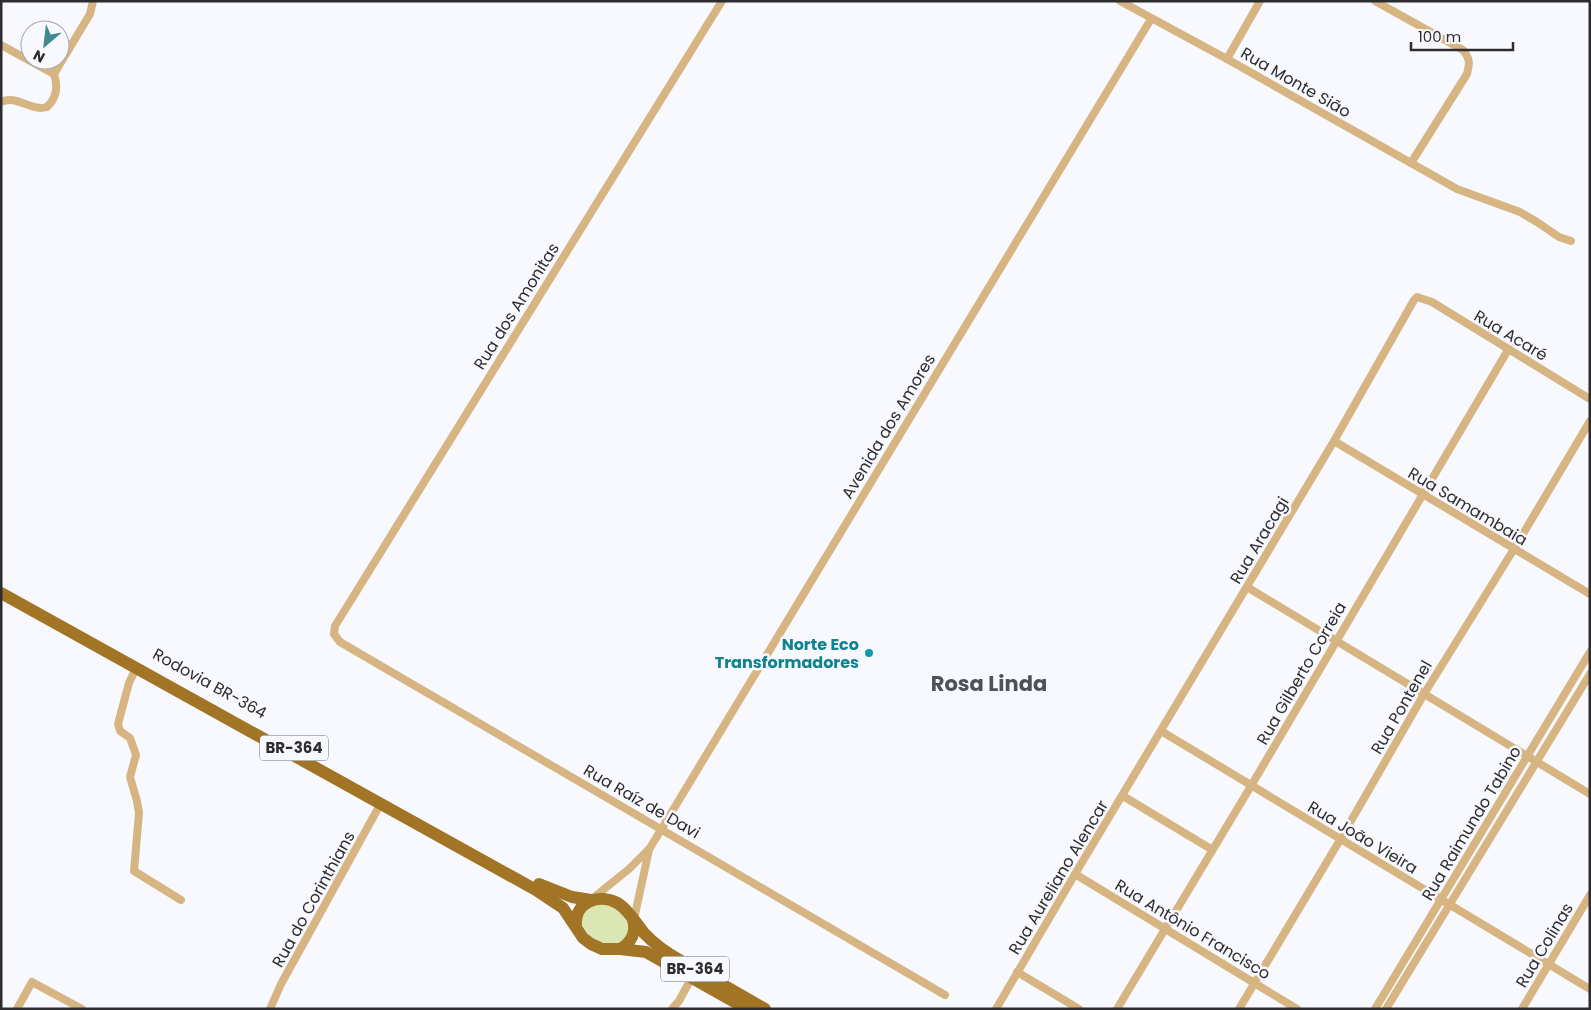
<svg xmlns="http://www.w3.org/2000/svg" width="1591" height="1010" font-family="Poppins,sans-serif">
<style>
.green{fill:#dce6b2}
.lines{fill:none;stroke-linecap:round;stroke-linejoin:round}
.minor{stroke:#d7b583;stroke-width:8}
.trunk{stroke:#a27425;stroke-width:12}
.culture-dot{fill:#0f9aa8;stroke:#f8f9fe;stroke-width:2}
.labels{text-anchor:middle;stroke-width:5;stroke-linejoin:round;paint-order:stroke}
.shield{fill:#f8f9fe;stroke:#6a6a6e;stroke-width:1}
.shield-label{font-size:15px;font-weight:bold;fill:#2d2d30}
.street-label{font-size:16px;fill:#2d2d30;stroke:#f8f9fe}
.culture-label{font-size:16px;font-weight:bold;fill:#0d838f;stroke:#f8f9fe;text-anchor:end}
.district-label{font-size:21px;font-weight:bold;fill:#505158;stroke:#f8f9fe}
</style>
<rect width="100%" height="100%" fill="#f8f9fe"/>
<polygon class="green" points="607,903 627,913 631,930 622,943 604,946 590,937 582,925 582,914 589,905"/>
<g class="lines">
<g class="minor">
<polyline points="722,1 335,626 334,634 340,642 945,995"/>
<polyline points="1120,1 1227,59 1457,189 1520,212 1537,222 1559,237 1571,241"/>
<path d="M1375 1 1463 50C1470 59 1470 63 1467 74L1411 163"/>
<polyline points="1,45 54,74 90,14 93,1"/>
<polyline points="1227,59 1260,1"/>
<path d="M1 102C16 94 32 112 47 107 57 98 58 86 54 74"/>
<polyline points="1334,441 1590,594"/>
<polyline points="1247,587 1590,794"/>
<polyline points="136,668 129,683 118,724 120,731 130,738 136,755 130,777 137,801 139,813 134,871 181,900"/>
<polyline points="1161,731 1590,989"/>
<polyline points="1123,796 1211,849"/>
<polyline points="1075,874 1297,1009"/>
<polyline points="593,898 629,869 650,848 1151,19"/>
<polyline points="634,919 649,850"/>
<polyline points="1017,972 1079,1009"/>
<polyline points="17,1009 32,982 82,1009"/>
<polyline points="270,1009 281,984 381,803"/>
<polyline points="672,1009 679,1001 692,977"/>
<polyline points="996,1009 1075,874 1334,441 1414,300 1417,297 1432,302 1590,399"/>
<polyline points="1117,1009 1251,786 1508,350"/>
<polyline points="1239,1009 1340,840 1424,694 1514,549 1590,421"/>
<polyline points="1375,1009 1590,652"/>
<polyline points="1386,1009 1590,674"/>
<polyline points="1522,1009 1590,895"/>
</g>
<g class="trunk">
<polyline points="1,593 536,890 563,908 583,938 591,944 602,949 620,949 646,952 747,1009"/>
<polyline points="539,884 572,897 591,900"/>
<path d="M576 926C574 902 599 892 619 904 629 911 636 923 644 933 655 945 667 953 681 961"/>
<path d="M620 949C631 943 637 932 633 920"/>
<polyline points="718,982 765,1009"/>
</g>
</g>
<circle class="culture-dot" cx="869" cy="653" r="5"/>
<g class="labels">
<g class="shield">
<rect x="260" y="735.5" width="68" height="25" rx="4"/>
<rect x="661" y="956.5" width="68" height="25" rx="4"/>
</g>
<g class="shield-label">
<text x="294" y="753">BR-364</text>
<text x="695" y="974">BR-364</text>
</g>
<g class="street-label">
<text transform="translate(1296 82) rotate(30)" y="6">Rua Monte Sião</text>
<text transform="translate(516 306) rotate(-58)" y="6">Rua dos Amonitas</text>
<text transform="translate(1511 335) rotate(31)" y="6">Rua Acaré</text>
<text transform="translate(888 426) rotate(-59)" y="6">Avenida dos Amores</text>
<text transform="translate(1468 506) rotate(31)" y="6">Rua Samambaia</text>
<text transform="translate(1259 540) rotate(-59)" y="6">Rua Aracagi</text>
<text transform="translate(1301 673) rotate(-60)" y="6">Rua Gilberto Correia</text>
<text transform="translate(210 683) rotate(29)" y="6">Rodovia BR-364</text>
<text transform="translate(1401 707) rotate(-60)" y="6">Rua Pontenel</text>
<text transform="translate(642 801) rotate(30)" y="6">Rua Raíz de Davi</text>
<text transform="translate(1471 823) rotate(-59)" y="6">Rua Raimundo Tabino</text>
<text transform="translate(1363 837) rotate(31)" y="6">Rua João Vieira</text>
<text transform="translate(1058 877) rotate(-59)" y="6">Rua Aureliano Alencar</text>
<text transform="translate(313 899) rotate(-61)" y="6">Rua do Corinthians</text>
<text transform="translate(1193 929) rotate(31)" y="6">Rua Antônio Francisco</text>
<text transform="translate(1544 945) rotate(-59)" y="6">Rua Colinas</text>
</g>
<g class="culture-label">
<text x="859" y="650">Norte Eco<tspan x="859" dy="18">Transformadores</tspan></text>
</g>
<g class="district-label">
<text x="989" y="691">Rosa Linda</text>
</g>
</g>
<rect width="1591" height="1010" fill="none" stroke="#2d2d30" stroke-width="5"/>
<g transform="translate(45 45) rotate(208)"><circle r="24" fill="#f8f9fe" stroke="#a7a7ac"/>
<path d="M0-4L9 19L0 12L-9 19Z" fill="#41898b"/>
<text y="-8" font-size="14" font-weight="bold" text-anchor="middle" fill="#2d2d30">N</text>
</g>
<path d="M1411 42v8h102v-8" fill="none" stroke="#2d2d30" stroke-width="2.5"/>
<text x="1418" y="42" font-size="15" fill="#2d2d30" stroke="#f8f9fe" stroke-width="4" paint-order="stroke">100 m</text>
</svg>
